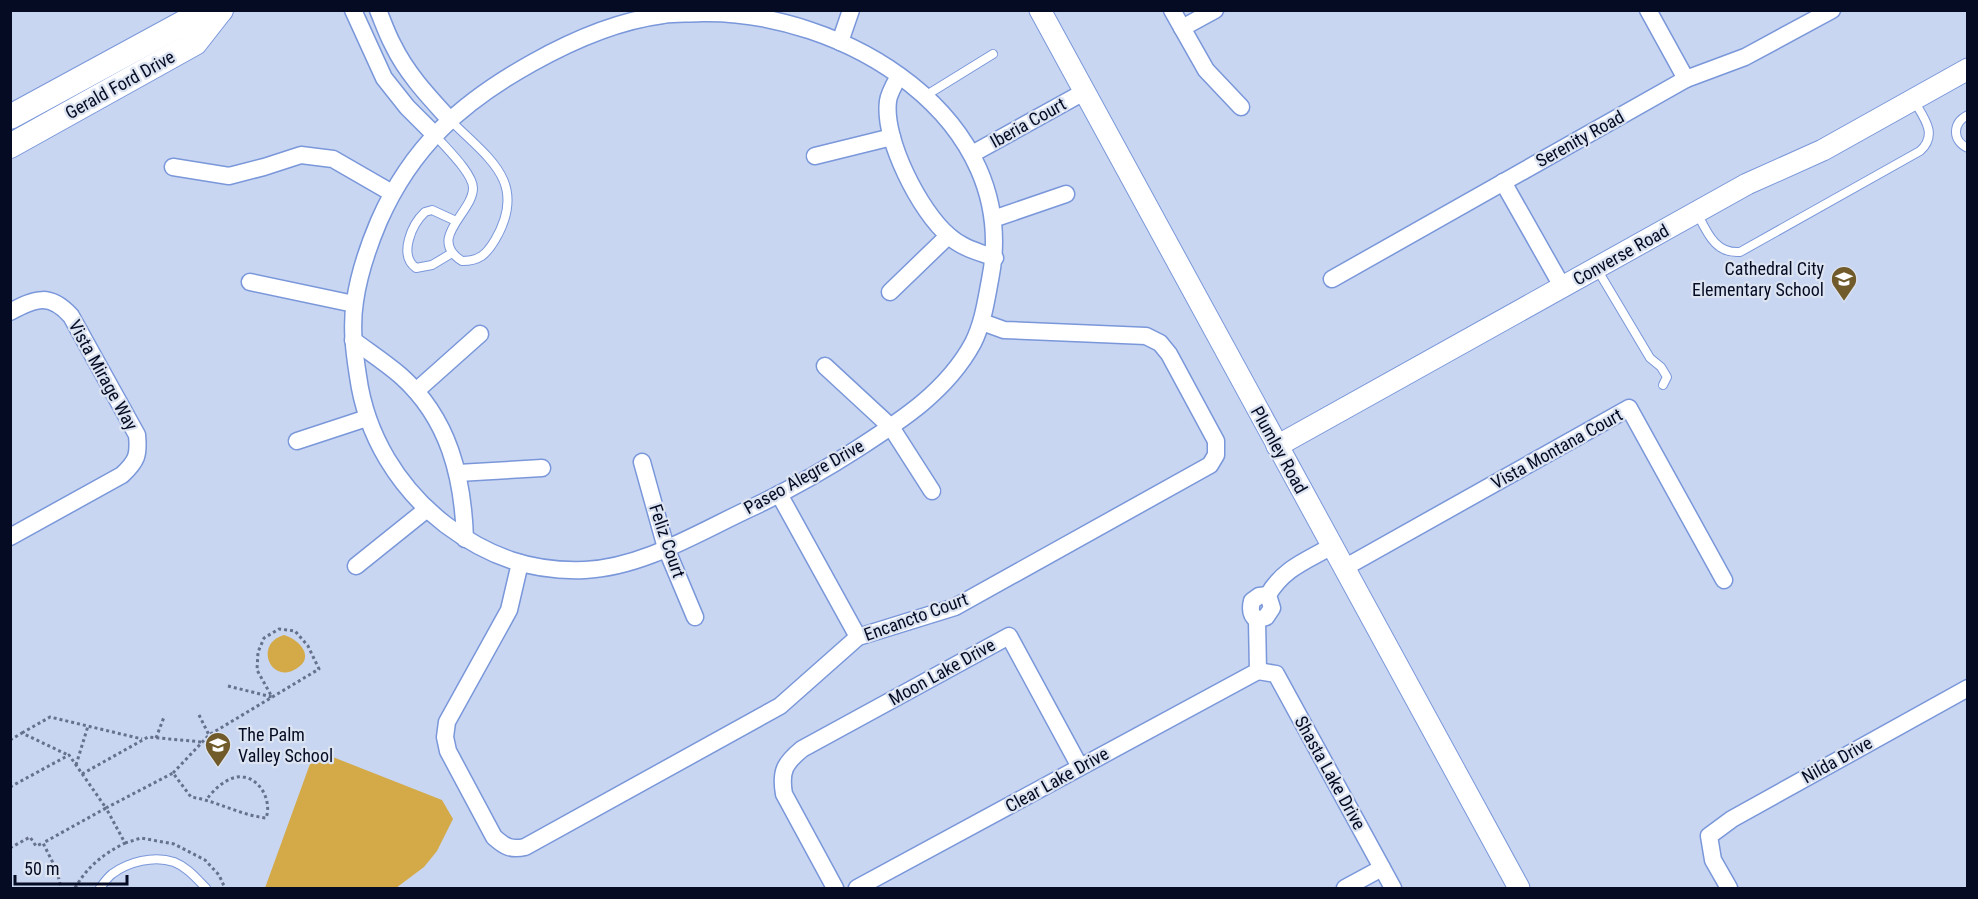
<svg xmlns="http://www.w3.org/2000/svg" width="1978" height="899" font-family="'Roboto Condensed',sans-serif">
<style>
.green{fill:#d4aa49}
.lines{fill:none;stroke-linecap:round;stroke-linejoin:round}
.service-casing{stroke:#7a97da;stroke-width:10}
.minor-casing{stroke:#7a97da;stroke-width:19}
.tertiary-casing{stroke:#7a97da;stroke-width:23}
.secondary-casing{stroke:#7a97da;stroke-width:26}
.path{stroke:#66718b;stroke-width:3;stroke-dasharray:3 3;stroke-linecap:butt}
.service{stroke:#fff;stroke-width:8}
.minor{stroke:#fff;stroke-width:16}
.tertiary{stroke:#fff;stroke-width:21}
.secondary{stroke:#fff;stroke-width:24}
.labels{text-anchor:middle;stroke-width:4.5;stroke-linejoin:round;paint-order:stroke}
.street-label{font-size:18px;fill:#040b23;stroke:#dce3f1}
.poi-label{font-size:18px;fill:#040b23;stroke:#dce3f1;text-anchor:end}
</style>
<rect width="100%" height="100%" fill="#c8d6f2"/>
<g class="green">
<path d="M284 635C296 638 314 654 300 666 272 689 252 644 284 635Z"/>
<polygon points="315,750 442,800 453,819 437,851 424,867 396,888 265,888"/>
</g>
<g class="lines">
<g class="service-casing">
<g id="service">
<polyline points="925,96 993,54"/>
<path d="M1968 115C1952 123 1952 141 1968 148"/>
<path d="M435 135C444 146 473 173 473 188 473 213 426 238 462 261 479 261 486 255 495 240 529 182 488 158 450 120"/>
<path d="M1697 213C1707 232 1715 254 1740 252L1920 151C1939 134 1923 117 1913 99"/>
<path d="M452 253 432 265 416 268C398 255 412 224 425 212L432 210 456 221"/>
<polyline points="1597,269 1650,358 1661,367 1667,377 1663,385"/>
<path d="M100 888C103 884 107 878 112 874 128 862 154 855 174 862 187 867 196 878 206 888"/>
</g>
</g>
<g class="minor-casing">
<g id="minor">
<polyline points="353,10 384,78 407,107 434,134"/>
<path d="M378 10C383 22 387 34 393 45 407 74 429 97 450 120"/>
<polyline points="1172,10 1206,70 1241,107"/>
<polyline points="1648,10 1686,79"/>
<path d="M701 13C842 10 1023 117 990 280 986 301 983 323 973 343 947 391 902 420 857 449 823 471 787 491 751 508 699 532 644 567 585 570 531 572 489 557 446 525 398 488 366 435 358 376 354 351 351 326 355 301 359 273 368 247 379 221 412 146 462 102 532 63 573 40 616 21 663 15 675 13 688 14 701 13Z"/>
<polyline points="1182,28 1215,10"/>
<polyline points="840,42 851,10"/>
<path d="M899 76C895 83 889 93 888 101 883 139 920 212 949 236 962 248 979 252 995 258"/>
<polyline points="972,154 1084,92"/>
<polyline points="815,156 892,137"/>
<polyline points="173,167 229,176 264,167 301,155 333,159 392,193"/>
<polyline points="1503,182 1563,288"/>
<polyline points="993,219 1066,194"/>
<polyline points="1332,279 1686,79 1745,57 1832,10"/>
<polyline points="250,282 354,304"/>
<polyline points="890,292 948,236"/>
<path d="M10 312C36 298 50 293 71 316L137 435C139 455 137 461 122 475L10 537"/>
<path d="M353 340C369 352 386 363 401 376 449 419 463 477 465 539"/>
<polyline points="825,366 891,427 932,491"/>
<polyline points="416,391 480,334"/>
<polyline points="297,441 367,418"/>
<polyline points="642,462 666,548 695,617"/>
<polyline points="458,473 542,468"/>
<polyline points="779,494 858,637"/>
<path d="M520 563 509 610 447 722 445 737 448 751 494 837C505 847 511 850 525 847L780 706 858 637 955 607 1210 465 1216 455V441L1169 354 1160 343 1146 336 1004 330 982 322"/>
<polyline points="356,566 427,509"/>
<polyline points="1344,568 1629,408 1724,580"/>
<path d="M1257 620 1266 617 1272 608 1268 595C1284 568 1306 561 1332 546"/>
<polyline points="1258,671 1276,674 1393,888"/>
<path d="M1258 671 1257 620C1250 615 1250 609 1252 601L1259 596 1268 595"/>
<path d="M835 888 784 794C780 771 785 763 802 749L1009 636 1080 767"/>
<polyline points="857,888 1258,671"/>
<polyline points="1345,888 1382,868"/>
<polyline points="1729,888 1713,860 1709,836 1732,819 1968,688"/>
</g>
</g>
<g class="tertiary-casing">
<g id="tertiary">
<polyline points="1040,10 1519,888"/>
<polyline points="1277,446 1747,184 1823,150 1968,69"/>
</g>
</g>
<g class="secondary-casing">
<g id="secondary">
<polyline points="10,117 183,23 221,10"/>
<polyline points="10,146 195,43 220,11"/>
</g>
</g>
<g class="path">
<polyline points="228,686 272,697"/>
<polyline points="199,715 209,735"/>
<polyline points="22,733 50,717 142,739"/>
<polyline points="156,738 164,717"/>
<polyline points="10,740 22,733 68,755"/>
<polyline points="76,765 88,726"/>
<polyline points="173,773 209,735 319,669 308,646 295,631 279,629 264,638 258,652 257,670 272,697"/>
<polyline points="82,774 148,737 202,742"/>
<polyline points="10,787 69,755 106,808 43,843"/>
<polyline points="125,843 141,838 174,844 205,860 219,875 225,888"/>
<polyline points="10,848 30,837 36,846 43,843 57,871 61,888"/>
<path d="M75 888C87 867 103 854 125 843L106 808 173 773 191 797C217 801 240 815 266 818 272 802 261 779 243 777 229 775 214 789 207 799"/>
</g>
<use href="#service" class="service"/>
<use href="#minor" class="minor"/>
<use href="#tertiary" class="tertiary"/>
<use href="#secondary" class="secondary"/>
</g>
<defs>
<g id="school-pin" transform="scale(1.35)"><path d="M0 17L-7.5 6A9.5 9.5 0 1 1 7.5 6Z" fill="#715b2a" stroke="#dce3f1"/><path d="M0-5L7-2L0 1L-7-2ZM-4 1L0 2.5L4 1V4Q0 6-4 4Z" fill="#fff"/></g>
</defs>
<g fill-rule="evenodd">
<use href="#school-pin" x="1844" y="279"/>
<use href="#school-pin" x="218" y="745"/>
</g>
<g class="labels">
<g class="street-label">
<text transform="translate(120 85) rotate(-29)" y="6">Gerald Ford Drive</text>
<text transform="translate(1028 123) rotate(-29)" y="6">Iberia Court</text>
<text transform="translate(1580 139) rotate(-29)" y="6">Serenity Road</text>
<text transform="translate(1621 255) rotate(-29)" y="6">Converse Road</text>
<text transform="translate(103 375) rotate(61)" y="6">Vista Mirage Way</text>
<text transform="translate(1557 449) rotate(-29)" y="6">Vista Montana Court</text>
<text transform="translate(1279 450) rotate(61)" y="6">Plumley Road</text>
<text transform="translate(804 477) rotate(-29)" y="6">Paseo Alegre Drive</text>
<text transform="translate(667 541) rotate(71)" y="6">Feliz Court</text>
<text transform="translate(916 617) rotate(-20)" y="6">Encancto Court</text>
<text transform="translate(942 672) rotate(-29)" y="6">Moon Lake Drive</text>
<text transform="translate(1837 760) rotate(-29)" y="6">Nilda Drive</text>
<text transform="translate(1330 773) rotate(61)" y="6">Shasta Lake Drive</text>
<text transform="translate(1057 780) rotate(-29)" y="6">Clear Lake Drive</text>
</g>
<g class="poi-label">
<text x="1824" y="275">Cathedral City<tspan x="1824" dy="21">Elementary School</tspan></text>
<text x="238" y="741" text-anchor="start">The Palm<tspan x="238" dy="21">Valley School</tspan></text>
</g>
</g>
<rect width="1978" height="899" fill="none" stroke="#040b23" stroke-width="24"/>
<path d="M15 875v9h112v-9" fill="none" stroke="#040b23" stroke-width="3"/>
<text x="24" y="875" font-size="18" fill="#040b23" stroke="#dce3f1" stroke-width="4.5" paint-order="stroke">50 m</text>
</svg>
